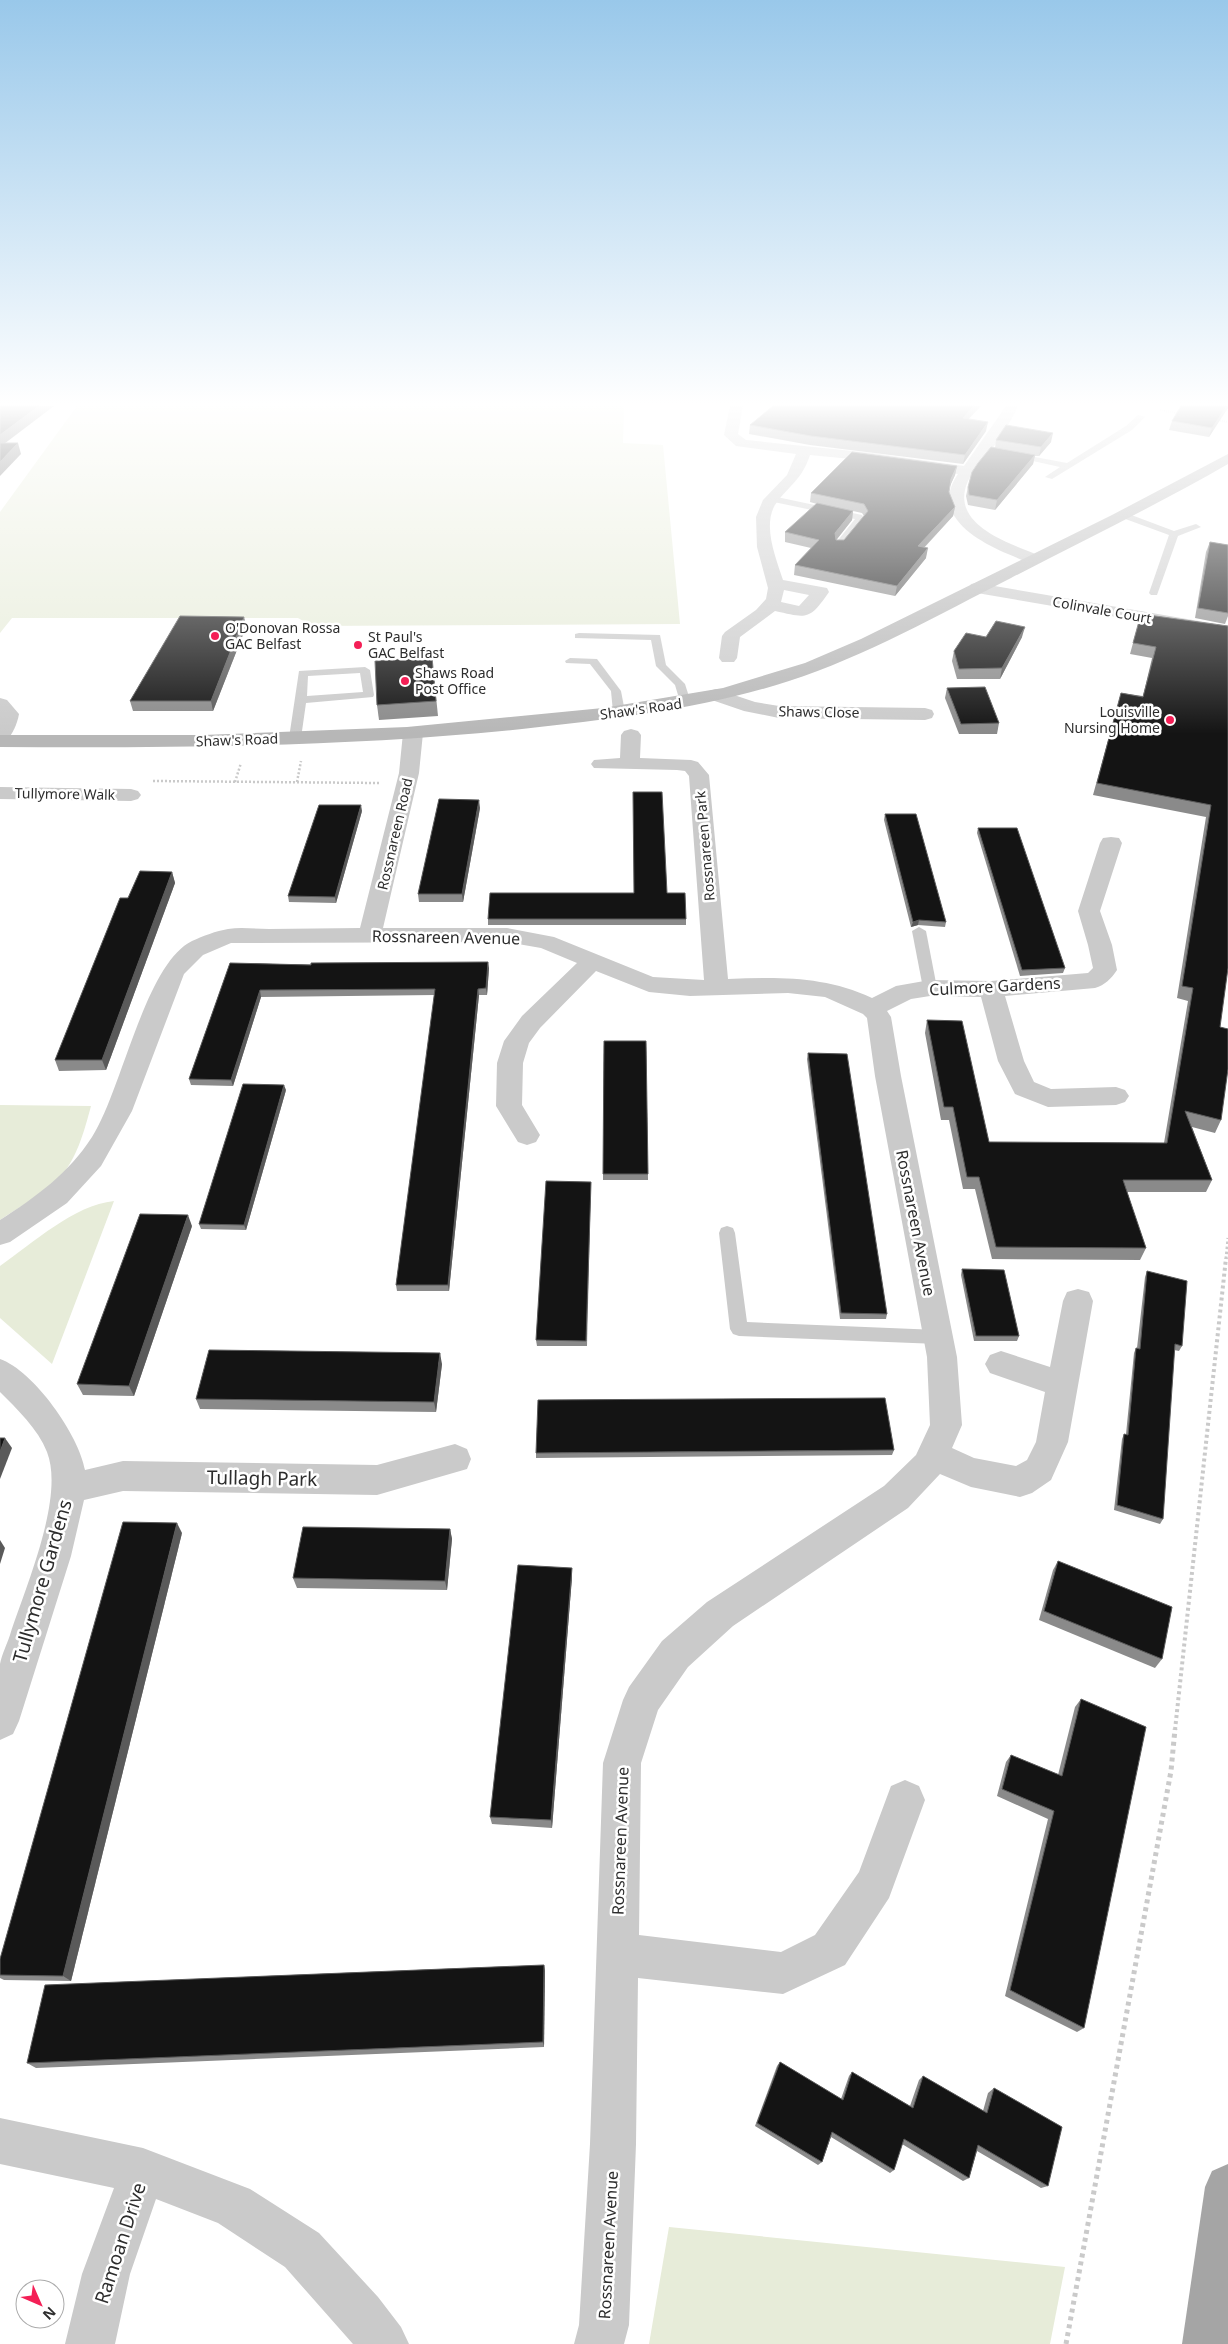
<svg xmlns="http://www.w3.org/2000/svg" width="1228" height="2344" font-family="'Noto Sans',sans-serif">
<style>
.green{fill:#e7ecd9}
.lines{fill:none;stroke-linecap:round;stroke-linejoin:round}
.path-far4{stroke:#cacaca;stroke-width:2;stroke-dasharray:1 1;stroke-linecap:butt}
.path-far3{stroke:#cacaca;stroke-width:2.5;stroke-dasharray:2 2;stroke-linecap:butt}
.path-far2{stroke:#cacaca;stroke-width:3;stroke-dasharray:2.5 2.5;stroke-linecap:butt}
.path-far1{stroke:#cacaca;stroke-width:4;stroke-dasharray:3 3;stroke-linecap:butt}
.path{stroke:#cacaca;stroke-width:5;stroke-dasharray:4 4;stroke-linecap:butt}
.lane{fill:#cacaca;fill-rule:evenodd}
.street{fill:#cacaca;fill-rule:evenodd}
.secondary{fill:#b7b7b7;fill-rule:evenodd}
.primary{fill:#a5a5a5;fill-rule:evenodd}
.wall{fill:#8a8a8a;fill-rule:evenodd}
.shaded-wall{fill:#5a5a5a}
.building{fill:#141414;stroke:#5a5a5a}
.poi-dot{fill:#f41f56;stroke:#fff;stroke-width:2}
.labels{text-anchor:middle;stroke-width:5;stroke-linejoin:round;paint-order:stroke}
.far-street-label{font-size:14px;fill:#2d2d2d;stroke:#fff}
.far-poi-label{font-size:14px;fill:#2d2d2d;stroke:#fff;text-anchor:start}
.street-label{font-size:16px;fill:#2d2d2d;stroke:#fff}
.near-street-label{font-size:19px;fill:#2d2d2d;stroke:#fff}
</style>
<rect width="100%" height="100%" fill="#fff"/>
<g class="green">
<polygon points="77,406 624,406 623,443 663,445 680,624 312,626 298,618 12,618 0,633 0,512"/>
<path d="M0 1105 91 1106C84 1132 77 1159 58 1180 43 1195 17 1208 0 1220Z"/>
<path d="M114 1201 52 1364 0 1318V1266C33 1243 74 1205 114 1201Z"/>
<polygon points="669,2227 1065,2267 1050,2344 649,2344"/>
</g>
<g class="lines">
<g class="path-far4">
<polyline points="1160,410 1181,414"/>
<polyline points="1216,420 1228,422"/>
</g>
<g class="path-far3">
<polyline points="153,781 379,783"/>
<polyline points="235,782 241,763"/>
<polyline points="297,782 301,761"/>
</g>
<polyline class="path-far2" points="1226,1259 1228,1238"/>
<polyline class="path-far1" points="1175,1730 1226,1258"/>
<polyline class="path" points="1066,2344 1171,1771 1175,1729"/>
<g class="lane">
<polygon points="1138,415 1145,417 1132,430 1052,479 1045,477 1060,467 1010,456 1014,453 1067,463 1126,426"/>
<polygon points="772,496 862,515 865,520 841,548 835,548 835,544 855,519 769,501 769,497"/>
<polygon points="1120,513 1126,513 1174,531 1196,524 1201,527 1178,536 1157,595 1151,595 1149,593 1169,535 1120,517"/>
<polygon points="579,633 660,635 666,665 685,684 691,703 685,706 681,705 675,685 656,666 651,640 575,638 575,634"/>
<polygon points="570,658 597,659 621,691 625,712 623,714 619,715 613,712 611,691 590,664 566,663 565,661"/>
<path d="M365 667 370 670 374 695 373 697 306 703 301 738 299 740H291L289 738 299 671ZM360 673 363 692 307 696 308 676Z"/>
<polygon points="919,927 926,931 937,988 930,993 923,988 912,931"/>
<polygon points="727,1226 733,1228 735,1233 747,1322 938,1330 944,1332 947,1337 944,1342 938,1344 739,1336 733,1334 730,1329 719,1233 721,1228"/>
</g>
<g class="street">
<path d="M730 406H743L738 434 746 440 872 453 964 466 1006 406H1018C1010 424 996 444 984 460 978 467 971 474 968 481 948 525 1011 544 1041 556L1043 559 1041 562C1030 565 1018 558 1008 554 975 540 930 514 958 474L872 461 810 455C802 479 791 484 777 502 761 523 776 558 783 580L827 588 829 592C809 621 807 618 775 611L740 637 737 658 734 662H722L719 658 722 636 725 632 756 610 766 599 768 588 757 547 756 517 763 500 787 475 796 454 736 446 724 435ZM784 590 809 595 799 606 781 602Z"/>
<polygon points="977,583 1228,626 1228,636 971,592 969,588 971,584"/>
<polygon points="716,689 755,702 779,706 925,708 932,710 934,714 932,718 925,720 779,718 744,711 709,699 707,695 709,691"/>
<path d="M0 698 7 700 19 714C17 725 13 732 7 741L0 743Z"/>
<path d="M413 727 420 729 423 733 419 773 383 928H507L554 937 653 977 704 980 689 776 685 771 677 770 594 768 591 764 594 760 620 758 621 735 624 731 631 729 638 731 641 735 640 758 691 760 698 762 709 775 728 979C779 977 825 976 872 998L896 986 930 980 991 981 1088 973 1093 968 1088 945 1078 911 1100 843 1103 838 1111 837 1119 838 1122 843 1100 911 1112 945 1117 970C1111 979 1105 985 1095 988L1005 996 1024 1061 1034 1082 1051 1089 1116 1087 1125 1090 1129 1096 1125 1102 1116 1105 1048 1107 1015 1094 998 1061 981 997 930 996 911 999 887 1011 891 1017 901 1076 957 1357 962 1425 952 1448 974 1458 1016 1466 1027 1460 1036 1442 1045 1392 990 1373 985 1364 990 1355 1001 1351 1050 1367 1063 1301 1067 1292 1078 1289 1089 1292 1093 1301 1068 1442 1051 1480 1032 1493 1020 1497 971 1487 940 1474 908 1508 733 1626 688 1667 658 1710 641 1763 639 1935 781 1952 815 1935 859 1872 891 1786 905 1780 919 1786 925 1800 889 1898 845 1965 783 1994 638 1978 636 2144 629 2325 624 2344H574L579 2325 590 2144 603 1763 623 1700 629 1687 662 1641 707 1602 884 1486 916 1455 930 1425 927 1357 875 1076 867 1018 863 1014 825 997 788 993 690 996 649 992 596 971 540 1028 529 1043 523 1063 522 1105 540 1135 536 1142 527 1145 518 1142 496 1106 497 1063 504 1041 522 1016 577 963 541 948 507 942 231 943 203 955 184 974 132 1111 101 1166 67 1203 10 1242 0 1245V1220C36 1197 69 1173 92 1137 122 1090 145 964 192 941 203 936 216 931 228 929 241 927 256 929 269 929 300 929 330 928 360 928L399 773 403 733 406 729Z"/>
<polygon points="0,787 131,789 138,791 141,795 138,799 131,801 0,799"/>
<path d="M0 1359C34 1371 79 1435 85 1470L123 1461 377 1465 455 1444 467 1449 471 1459 467 1469 377 1495 123 1491 84 1500 71 1556 19 1721 13 1734 0 1740C0 1718 0 1685 0 1664 2 1654 7 1644 10 1635 25 1588 65 1498 47 1452 38 1429 17 1409 0 1392Z"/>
<polygon points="0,2118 143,2148 250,2189 319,2233 378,2297 401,2327 409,2344 353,2344 285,2267 218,2223 156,2199 130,2274 115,2344 65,2344 82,2274 114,2188 0,2164"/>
</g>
<path class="secondary" d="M1228 454V464C1157 505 1084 540 1011 578 938 615 866 656 789 681 703 709 612 719 522 729 349 747 174 748 0 747V735H203L407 727 603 708 723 688 805 663 861 639 1112 515Z"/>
<polygon class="primary" points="1228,2164 1228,2344 1182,2344 1205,2187 1212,2171"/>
</g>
<g class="wall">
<polygon points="1228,406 1209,437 1169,430 1172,421"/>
<polygon points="969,419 986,431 963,464 810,445 749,434 750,425"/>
<polygon points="996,440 1051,442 1039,456 1035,456 1033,464 995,510 968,505 966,496 968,487 995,448"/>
<path d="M957 466 955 475 950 486 949 492 955 507 953 516 924 548 926 558 895 596 794 575 795 565 811 548 785 542V532L817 504 810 502 811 493ZM853 511 862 513 864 516 844 540H836L852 520Z"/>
<polygon points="1210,542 1228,545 1228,616 1225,624 1195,618 1206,552"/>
<polygon points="1141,614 1228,626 1220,1027 1221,1120 1215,1133 1192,1127 1212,1180 1206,1192 1127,1192 1146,1248 1140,1260 992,1259 975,1189 963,1189 949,1120 941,1120 925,1033 927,1020 989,1142 1164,1143 1188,1001 1177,998 1206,817 1093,795 1121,693 1143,696 1152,658 1130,654"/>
<polygon points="244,617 246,627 213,711 133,711 130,701"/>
<polygon points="986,637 1022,637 1000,679 957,679 952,661 954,651"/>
<polygon points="432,657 438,716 379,720 377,705"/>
<polygon points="947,688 999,723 997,734 959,734 945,698"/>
<polygon points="480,808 463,902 419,902 418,894"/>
<polygon points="362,811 336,903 289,902 288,896"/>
<polygon points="885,814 946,922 945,927 918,925 911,927 884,820"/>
<polygon points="978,828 1065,968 1063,973 1020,976 977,833"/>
<polygon points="172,872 175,883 106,1070 59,1071 55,1060 128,898"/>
<polygon points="667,893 686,919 686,925 488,925 488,919"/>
<polygon points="230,963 489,968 487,995 479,995 449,1291 397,1291 396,1285 435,995 261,997 233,1086 191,1085 189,1079"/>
<polygon points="604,1041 646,1041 648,1180 603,1180"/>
<polygon points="808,1053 887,1314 886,1319 840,1319 807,1059"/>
<polygon points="286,1090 246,1230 201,1229 199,1224"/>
<polygon points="591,1182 587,1346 537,1346 536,1340"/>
<polygon points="192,1226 134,1396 83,1395 77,1384"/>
<polygon points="962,1269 1019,1336 1017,1341 974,1341 961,1275"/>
<polygon points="1147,1271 1182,1346 1179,1351 1174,1350 1163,1519 1160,1524 1114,1510 1122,1439 1124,1434 1126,1434 1134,1353 1136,1348 1137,1348 1145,1277"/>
<polygon points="442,1364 436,1412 200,1409 196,1399"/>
<polygon points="894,1450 892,1455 536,1458 536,1453"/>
<polygon points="450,1529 452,1539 447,1590 297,1588 293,1578"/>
<polygon points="182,1533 71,1981 4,1980 0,1978 0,1959"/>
<polygon points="1058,1561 1162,1659 1155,1668 1039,1620 1053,1570"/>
<polygon points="572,1577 552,1828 492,1824 490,1817"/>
<polygon points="1081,1699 1084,2028 1077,2032 1005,1996 1048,1819 997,1796 1006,1762 1011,1755 1058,1775 1075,1707"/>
<polygon points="544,1965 545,1971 544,2047 36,2068 27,2063"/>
<polygon points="780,2062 841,2099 849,2076 852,2072 910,2106 919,2080 923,2076 983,2111 988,2093 994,2088 1048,2186 1041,2188 977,2151 969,2178 963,2181 902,2144 894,2170 890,2173 831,2137 822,2162 818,2165 755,2126 777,2066"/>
</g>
<g class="shaded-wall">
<polygon points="39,406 54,406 0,447 0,435"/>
<polygon points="974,406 981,406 961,427 963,418"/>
<polygon points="1227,406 1228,406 1228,408 1209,437 1212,428"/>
<polygon points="988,422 986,431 963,464 965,455"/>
<polygon points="1053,433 1051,442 1039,456 1041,447"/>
<polygon points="18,443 21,454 0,476 0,462"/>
<polygon points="1035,455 1033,464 995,510 997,500"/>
<polygon points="957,466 955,475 949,488 951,479"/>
<polygon points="955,507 953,516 916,556 918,546"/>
<polygon points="853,511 852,520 834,543 835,533"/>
<polygon points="928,548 926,558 895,596 897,586"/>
<polygon points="244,617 246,627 213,711 211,701"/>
<polygon points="1025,627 1022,637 1000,679 1002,668"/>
<polygon points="479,800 480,808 463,902 462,894"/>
<polygon points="361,805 362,811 336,903 335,897"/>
<polygon points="172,872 175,883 106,1070 102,1060"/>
<polygon points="919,920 918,925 911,927 913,922"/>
<polygon points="488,962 489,968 487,995 486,988"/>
<polygon points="478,989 479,995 449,1291 448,1285"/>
<polygon points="260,990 261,997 233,1086 231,1080"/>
<polygon points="284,1085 286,1090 246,1230 244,1225"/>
<polygon points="188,1215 192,1226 134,1396 129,1386"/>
<polygon points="440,1353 442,1364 436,1412 434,1402"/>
<polygon points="5,1438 12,1448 0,1479 0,1452"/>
<polygon points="177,1523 182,1533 71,1981 63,1976"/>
<polygon points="450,1529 452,1539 447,1590 445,1581"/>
<polygon points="0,1540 5,1548 0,1564"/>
<polygon points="572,1568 572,1577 552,1828 551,1820"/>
<polygon points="544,1965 545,1971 544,2047 543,2042"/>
</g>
<g class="building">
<polygon points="0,406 39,406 0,435"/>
<polygon points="773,406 974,406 963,418 988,422 965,455 811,436 750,425"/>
<polygon points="1181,406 1227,406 1212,428 1172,421"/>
<polygon points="1006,425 1053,433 1041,447 996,440"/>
<polygon points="0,443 18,443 0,462"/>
<polygon points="991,447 1035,455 997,500 969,495 968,487 972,472 978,463"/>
<polygon points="852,452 957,466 951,479 949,492 955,507 918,546 928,548 897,586 795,565 819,540 785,532 817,503 853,511 835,533 836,540 844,540 868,511 864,504 811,493"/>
<polygon points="1210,542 1228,545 1228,613 1198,608"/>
<polygon points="1141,614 1228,626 1228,968 1220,1027 1228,1029 1228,1069 1221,1120 1185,1111 1212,1180 1123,1180 1146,1248 996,1247 979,1177 967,1177 953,1107 944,1107 927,1020 962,1021 989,1142 1167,1143 1193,988 1182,986 1211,805 1097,783 1121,693 1143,697 1156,647 1133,643"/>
<polygon points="180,616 244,617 211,701 130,701"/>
<polygon points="996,621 1025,627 1002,668 959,669 954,651 966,633 986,637"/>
<polygon points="432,657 436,701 377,705 375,661"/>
<polygon points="985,687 999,723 961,724 947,688"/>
<polygon points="633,792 662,792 667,893 685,893 686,919 488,919 490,893 634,893"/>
<polygon points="439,799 479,800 462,894 418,894"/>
<polygon points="319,805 361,805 335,897 288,896"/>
<polygon points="885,814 916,814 946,922 919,920 913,922"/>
<polygon points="978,828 1017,828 1065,968 1022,970"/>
<polygon points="140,871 172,872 102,1060 55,1060 120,898 128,898"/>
<polygon points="488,962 486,988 478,989 448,1285 396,1285 435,989 260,990 231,1080 189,1079 230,963 311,965 311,963"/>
<polygon points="604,1041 646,1041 648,1174 603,1174"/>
<polygon points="808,1053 847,1054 887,1314 841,1313"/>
<polygon points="243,1084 284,1085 244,1225 199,1224"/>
<polygon points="546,1181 591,1182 586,1341 536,1340"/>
<polygon points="140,1214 188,1215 129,1386 77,1384"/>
<polygon points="962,1269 1004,1270 1019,1336 976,1336"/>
<polygon points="1147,1271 1187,1281 1182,1346 1175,1344 1163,1519 1117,1505 1124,1434 1128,1435 1136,1348 1140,1349"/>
<polygon points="209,1350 440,1353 434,1402 196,1399"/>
<polygon points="885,1398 894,1450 536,1453 538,1400"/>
<polygon points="0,1438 5,1438 0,1452"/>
<polygon points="123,1522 177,1523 63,1976 0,1975 0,1959"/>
<polygon points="303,1527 450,1529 445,1581 293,1578"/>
<polygon points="1058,1561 1172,1607 1162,1659 1044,1611"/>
<polygon points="518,1565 572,1568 551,1820 490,1817"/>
<polygon points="1081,1699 1146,1727 1084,2028 1010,1990 1054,1811 1002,1789 1011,1755 1062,1776"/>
<polygon points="544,1965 543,2042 27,2063 45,1985"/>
<polygon points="780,2062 843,2100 852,2072 913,2108 923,2076 987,2113 994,2088 1062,2127 1048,2186 978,2145 969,2178 904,2139 894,2170 832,2132 822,2162 757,2123"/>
</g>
<linearGradient id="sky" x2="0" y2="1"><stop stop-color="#99c8ea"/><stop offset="0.55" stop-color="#fff"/><stop offset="1" stop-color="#fff" stop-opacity="0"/></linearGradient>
<rect width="1228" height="734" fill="url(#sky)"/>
<g class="poi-dot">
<circle cx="215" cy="636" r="5"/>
<circle cx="358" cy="645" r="5"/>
<circle cx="405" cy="681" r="5"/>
<circle cx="1170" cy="720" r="5"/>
</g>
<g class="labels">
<g class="far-street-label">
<text transform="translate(1102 610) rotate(10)" y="5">Colinvale Court</text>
<text transform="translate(641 709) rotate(-8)" y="5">Shaw's Road</text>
<text transform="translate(819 712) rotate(1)" y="5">Shaws Close</text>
<text transform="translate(237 740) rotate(-2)" y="5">Shaw's Road</text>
<text transform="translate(65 794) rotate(1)" y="5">Tullymore Walk</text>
<text transform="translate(395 834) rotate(-77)" y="5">Rossnareen Road</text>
<text transform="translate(705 846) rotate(-95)" y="5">Rossnareen Park</text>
</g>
<g class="far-poi-label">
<text x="225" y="633">O'Donovan Rossa<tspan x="225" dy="16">GAC Belfast</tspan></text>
<text x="368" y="642">St Paul's<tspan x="368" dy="16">GAC Belfast</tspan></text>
<text x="415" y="678">Shaws Road<tspan x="415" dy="16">Post Office</tspan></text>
<text x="1160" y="717" text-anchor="end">Louisville<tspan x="1160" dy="16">Nursing Home</tspan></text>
</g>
<g class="street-label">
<text transform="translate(446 937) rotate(1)" y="6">Rossnareen Avenue</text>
<text transform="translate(995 986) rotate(-3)" y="6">Culmore Gardens</text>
<text transform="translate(916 1223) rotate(79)" y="6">Rossnareen Avenue</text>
<text transform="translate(620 1841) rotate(-88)" y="6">Rossnareen Avenue</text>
<text transform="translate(608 2245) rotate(-87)" y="6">Rossnareen Avenue</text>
</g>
<g class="near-street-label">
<text transform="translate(262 1478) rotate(1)" y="7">Tullagh Park</text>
<text transform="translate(42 1581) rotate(-74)" y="7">Tullymore Gardens</text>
<text transform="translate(120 2243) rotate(-72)" y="7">Ramoan Drive</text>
</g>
</g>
<g transform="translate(40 2304) rotate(135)"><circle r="24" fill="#ffffff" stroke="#ababab"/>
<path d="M0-4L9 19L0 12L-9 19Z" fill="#f41f56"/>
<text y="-8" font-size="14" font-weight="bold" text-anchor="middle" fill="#2d2d2d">N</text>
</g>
</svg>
